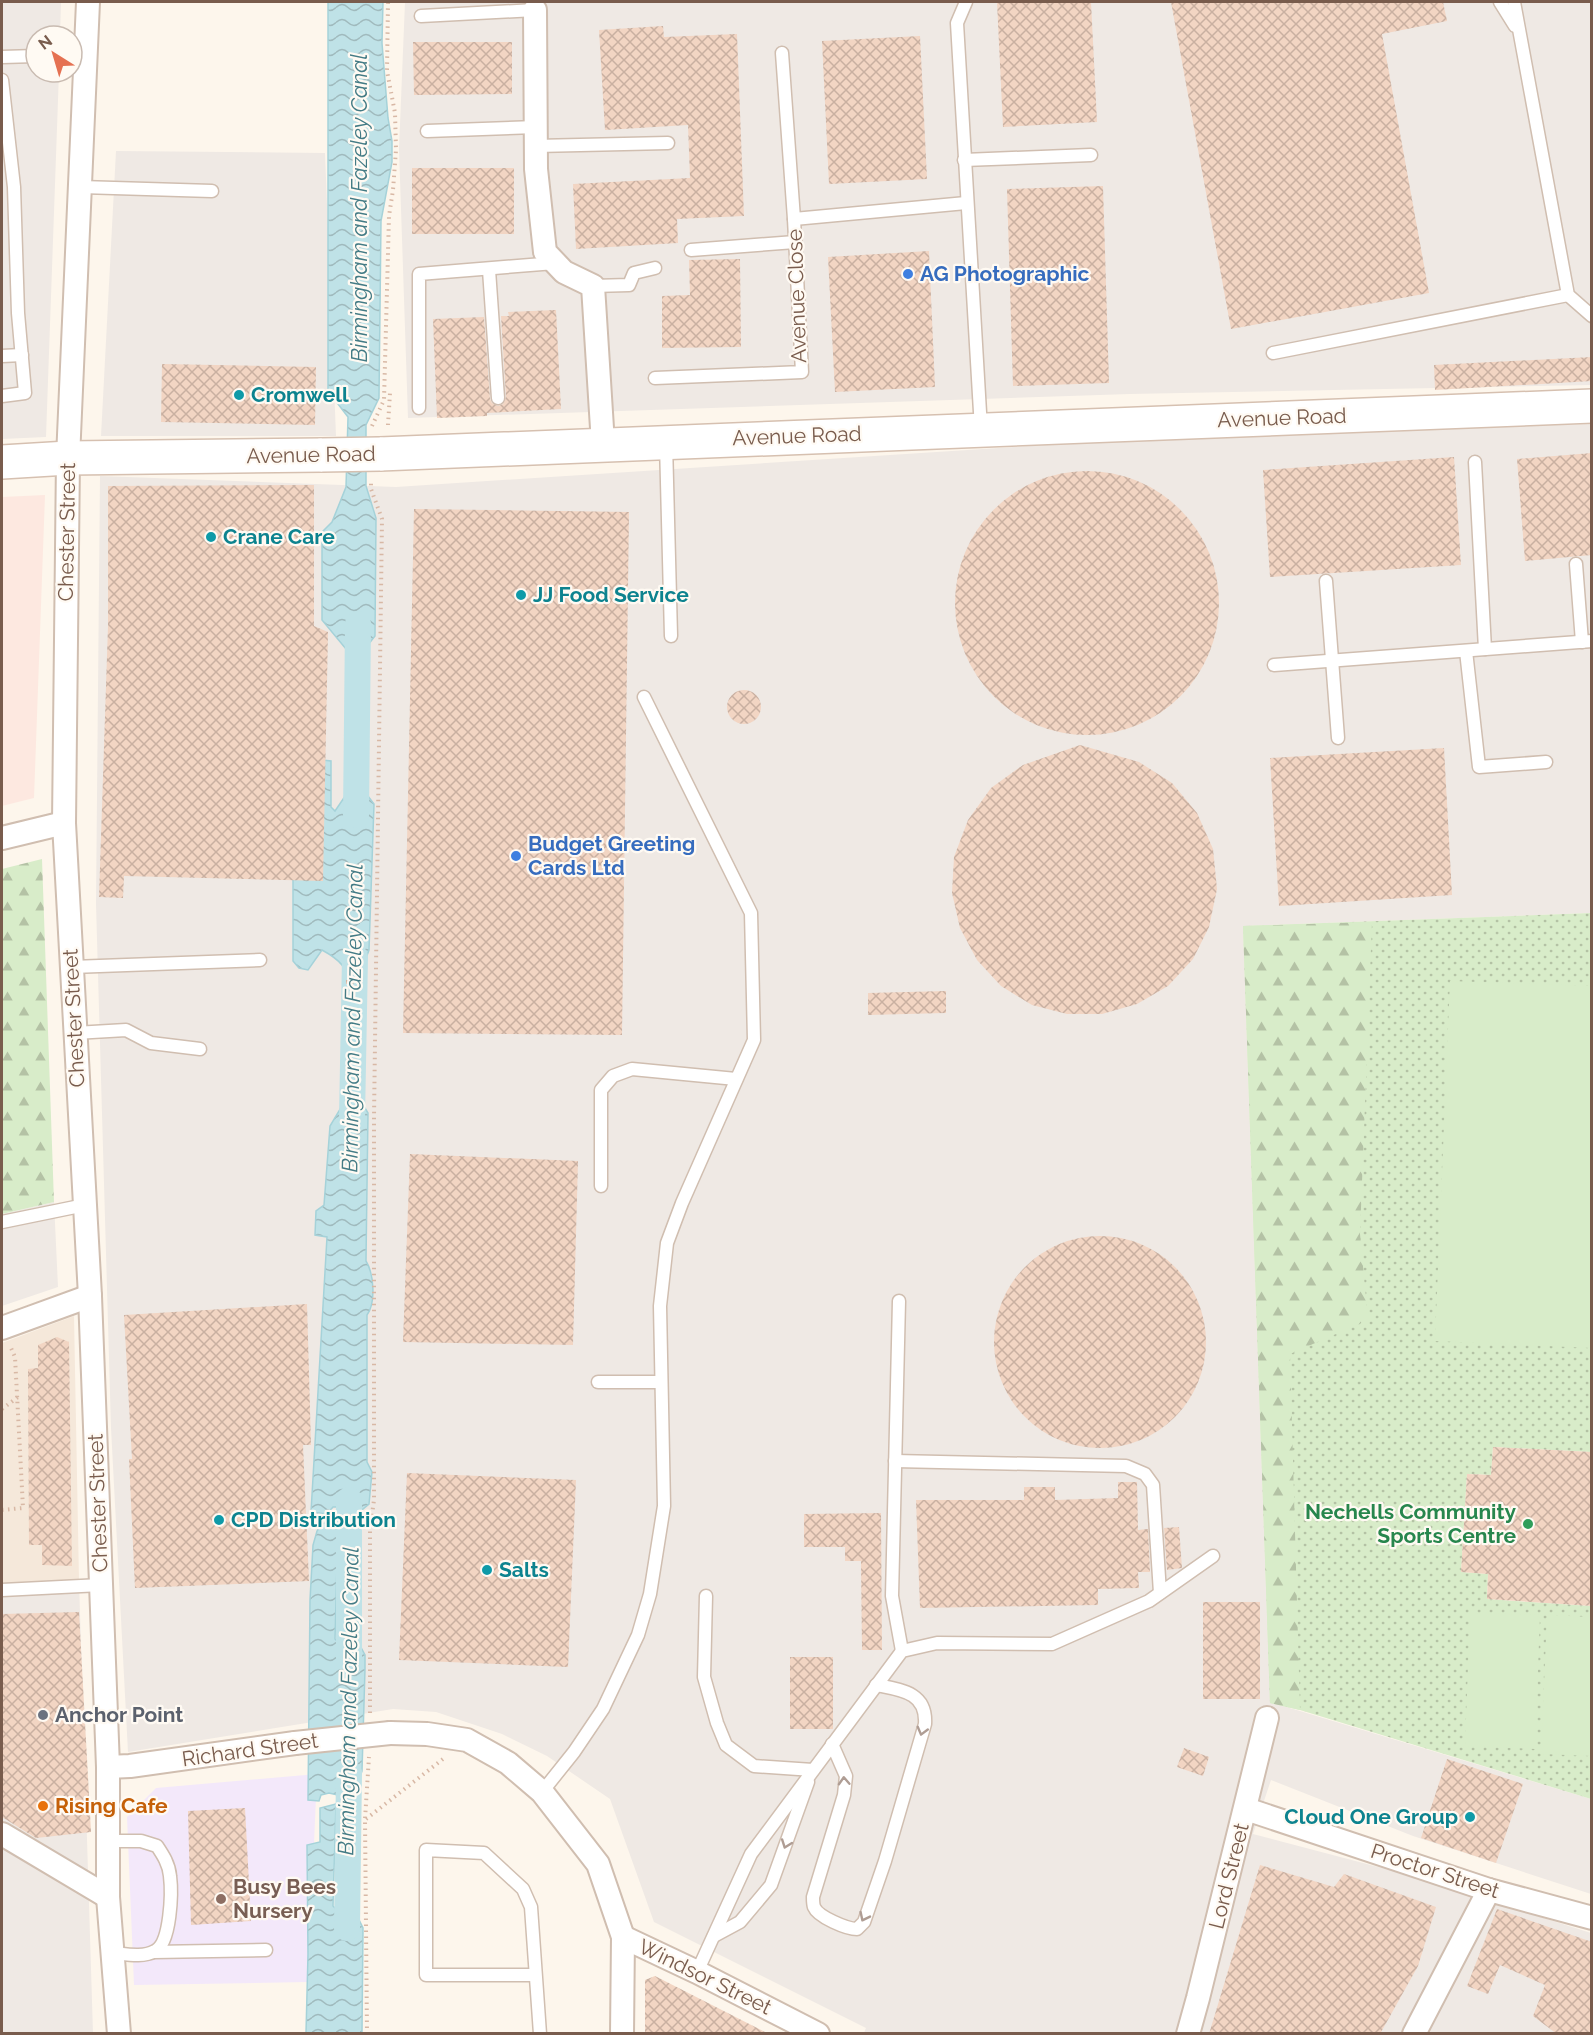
<svg xmlns="http://www.w3.org/2000/svg" width="1593" height="2035" font-family="Raleway,sans-serif">
<style>
.residential{fill:#f5e8da}
.commercial{fill:#fde8e0}
.industrial{fill:#efe9e4}
.education{fill:#f3e8fa}
.green{fill:url(#green-dots)}
.forest{fill:url(#forest-firs)}
.pitch{fill:#d8ecc9}
.water{fill:url(#water-waves);stroke:#a5d2d9;stroke-width:1.5}
.lines{fill:none;stroke-linecap:round;stroke-linejoin:round}
.canal{stroke:#bfe2e7;stroke-width:26}
.building{fill:url(#building-cross-hatch)}
.lane-casing{stroke:#d0beb0;stroke-width:15}
.street-casing{stroke:#d0beb0;stroke-width:26}
.secondary-casing{stroke:#d6c0b0;stroke-width:36}
.path{stroke:#d8b8a5;stroke-width:4;stroke-dasharray:1.5 4.5;stroke-linecap:butt}
.lane{stroke:#fff;stroke-width:12}
.street{stroke:#fff;stroke-width:22}
.secondary{stroke:#fff;stroke-width:33}
.street-bridge-casing{stroke:#d0beb0;stroke-width:26;stroke-linecap:butt}
.secondary-bridge-casing{stroke:#d6c0b0;stroke-width:36;stroke-linecap:butt}
.street-bridge{stroke:#fff;stroke-width:22}
.secondary-bridge{stroke:#fff;stroke-width:33}
.oneway{stroke:#af9d94}
.shop-dot{fill:#3f7fe0;stroke:#fffaf3;stroke-width:2}
.culture-dot{fill:#0f9aa8;stroke:#fffaf3;stroke-width:2}
.leisure-dot{fill:#2e9e5b;stroke:#fffaf3;stroke-width:2}
.worship-dot{fill:#6b7280;stroke:#fffaf3;stroke-width:2}
.food-dot{fill:#e8710a;stroke:#fffaf3;stroke-width:2}
.education-dot{fill:#8d6e63;stroke:#fffaf3;stroke-width:2}
.labels{text-anchor:middle;stroke-width:4.5;stroke-linejoin:round;paint-order:stroke}
.shop-label{font-size:21px;font-weight:bold;fill:#366cbe;stroke:#fffaf3;text-anchor:start}
.street-label{font-size:21px;fill:#795c4d;stroke:#fffaf3}
.culture-label{font-size:21px;font-weight:bold;fill:#0d838f;stroke:#fffaf3;text-anchor:start}
.leisure-label{font-size:21px;font-weight:bold;fill:#27864d;stroke:#fffaf3;text-anchor:end}
.worship-label{font-size:21px;font-weight:bold;fill:#5b616d;stroke:#fffaf3;text-anchor:start}
.food-label{font-size:21px;font-weight:bold;fill:#c56008;stroke:#fffaf3;text-anchor:start}
.education-label{font-size:21px;font-weight:bold;fill:#785e54;stroke:#fffaf3;text-anchor:start}
.water-label{font-size:22px;font-style:italic;fill:#437b85;stroke:#fffaf3}
</style>
<defs>
<pattern id="green-dots" width="8" height="8" patternUnits="userSpaceOnUse" patternTransform="scale(1.5)"><rect width="8" height="8" fill="#d8ecc9"/><path d="M2 2h.1M6 6h.1" fill="none" stroke="#b4c2a5" stroke-width="1.8" stroke-linecap="round"/></pattern>
<pattern id="forest-firs" width="22" height="20" patternUnits="userSpaceOnUse" patternTransform="scale(1.5)"><rect width="22" height="20" fill="#d8ecc9"/><path d="M5 1l3.5 6h-7zM16 11l3.5 6h-7z" fill="#b4c2a5"/></pattern>
<pattern id="water-waves" width="16" height="10" patternUnits="userSpaceOnUse" patternTransform="scale(1.5)"><rect width="16" height="10" fill="#bfe2e7"/><path d="M0 5q4-4 8 0t8 0" fill="none" stroke="#a0babd"/></pattern>
<pattern id="building-cross-hatch" width="8" height="8" patternUnits="userSpaceOnUse" patternTransform="scale(1.5)"><rect width="8" height="8" fill="#f2d5c3"/><path d="M0 0l8 8M0 8l8-8" fill="none" stroke="#c9b0a1"/></pattern>
</defs>
<rect width="100%" height="100%" fill="#fdf6ec"/>
<polygon class="residential" points="74,1316 79,1581 2,1584 2,1343"/>
<polygon class="commercial" points="45,495 34,798 2,806 2,497"/>
<g class="industrial">
<polygon points="2,2 61,2 60,36 36,36 36,72 59,72 46,437 2,439"/>
<polygon points="405,2 1591,2 1591,385 1130,394 408,418 399,149"/>
<polygon points="116,151 325,153 336,436 101,436"/>
<polygon points="1591,424 1591,913 1243,926 1270,1702 1591,1799 1591,1894 1413,1836 1271,1780 1253,1834 1401,1873 1591,1933 1591,2033 864,2033 866,2028 654,1922 610,1799 547,1756 502,1734 436,1712 393,1709 128,1752 111,1428 96,904 100,476 396,487 1229,433"/>
<polygon points="54,1202 58,1287 2,1306 2,1214"/>
<polygon points="79,1581 93,2033 2,2033 2,1584"/>
</g>
<polygon class="education" points="317,1774 308,1982 134,1985 127,1817 156,1788"/>
<polygon class="green" points="1591,913 1591,1452 1493,1447 1491,1475 1467,1474 1461,1572 1488,1574 1487,1599 1591,1606 1591,1799 1300,1710 1270,1703 1243,926"/>
<g class="forest">
<polygon points="42,859 54,1202 2,1214 2,869"/>
<polygon points="1372,922 1360,1234 1368,1320 1290,1354 1300,1710 1270,1703 1243,926"/>
</g>
<g class="pitch">
<polygon points="1450,981 1591,986 1591,1348 1435,1341"/>
<polygon points="1470,1613 1540,1615 1535,1749 1465,1746"/>
<polygon points="1547,1615 1591,1617 1591,1756 1541,1754"/>
</g>
<g class="water">
<polygon points="328,2 383,2 382,43 388,118 392,141 392,162 381,221 379,398 366,425 366,486 376,518 375,636 357,659 346,649 322,620 322,532 332,522 346,487 348,417 328,391"/>
<path d="M322 760 331 761V807L335 811 356 780 374 804 369 950 354 990C345 968 344 962 322 950L308 970 299 968 293 961V878Z"/>
<path d="M353 1083 359 1098 368 1113 366 1261C374 1274 376 1303 367 1315V1462L372 1472 369 1504 357 1514 350 1534 338 1507H333L327 1514 311 1512 327 1237 315 1235 316 1211 324 1205 330 1126 345 1101Z"/>
<polygon points="327,1522 338,1527 335,1639 339,1643 349,1625 365,1655 365,1669 362,1771 349,1808 342,1796 329,1793 321,1795 319,1801 308,1800 310,1600 313,1545 317,1531 322,1524"/>
<polygon points="336,1804 333,1906 340,1913 347,1895 363,1928 362,2033 306,2033 308,1954 307,1845 320,1842 320,1808"/>
</g>
<g class="lines">
<g class="canal">
<polyline points="356,815 358,624"/>
<polyline points="352,1118 355,957"/>
<polyline points="349,1658 349,1500"/>
<polyline points="347,1928 349,1773"/>
</g>
</g>
<g class="building">
<polygon points="997,2 1091,2 1097,122 1003,127"/>
<polygon points="1171,2 1443,2 1447,21 1382,34 1429,293 1231,329"/>
<polygon points="663,26 664,37 737,34 744,216 677,219 678,243 576,249 573,184 690,178 688,125 605,130 599,30"/>
<polygon points="920,36 927,179 829,184 822,41"/>
<polygon points="413,42 512,42 512,94 414,95"/>
<rect x="412" y="168" width="102" height="66"/>
<polygon points="1103,186 1109,383 1013,386 1007,189"/>
<polygon points="929,251 935,387 835,392 828,257"/>
<polygon points="740,259 741,347 662,348 662,296 690,295 689,260"/>
<polygon points="556,310 561,409 487,413 487,416 437,418 433,319 484,317 490,399 492,403 498,406 503,404 506,397 501,316 509,316 508,312"/>
<polygon points="1592,357 1592,381 1435,390 1434,365"/>
<polygon points="162,364 316,367 315,425 161,422"/>
<polygon points="1592,453 1592,555 1525,561 1517,459"/>
<polygon points="1454,457 1461,565 1270,577 1263,470"/>
<circle cx="1087" cy="603" r="132"/>
<polygon points="314,485 314,626 328,632 323,881 124,876 123,898 99,897 108,626 108,486"/>
<polygon points="414,509 629,512 622,1035 403,1033"/>
<circle cx="744" cy="707" r="17"/>
<polygon points="1080,745 1139,762 1172,783 1197,813 1213,849 1217,889 1209,927 1193,959 1168,986 1137,1004 1102,1014 1067,1014 1032,1005 1001,986 977,960 960,928 952,893 954,857 968,820 991,788 1023,765"/>
<polygon points="1444,748 1452,895 1279,906 1270,758"/>
<polygon points="946,991 946,1013 868,1015 868,993"/>
<polygon points="410,1154 578,1161 573,1345 403,1342"/>
<circle cx="1100" cy="1342" r="106"/>
<polygon points="307,1304 311,1445 303,1445 309,1581 135,1588 129,1459 132,1459 124,1315"/>
<polygon points="57,1337 69,1342 72,1566 42,1565 42,1545 29,1545 28,1369 38,1368 38,1345"/>
<polygon points="1493,1447 1592,1452 1592,1606 1487,1599 1488,1574 1461,1572 1467,1474 1491,1475"/>
<polygon points="407,1473 576,1480 568,1667 399,1660"/>
<polygon points="1118,1482 1137,1482 1138,1530 1148,1529 1150,1572 1138,1572 1139,1588 1098,1589 1098,1605 920,1608 916,1500 1024,1500 1024,1487 1055,1487 1055,1500 1118,1498"/>
<polygon points="881,1513 882,1650 862,1650 861,1561 845,1561 845,1547 804,1547 804,1514"/>
<polygon points="1179,1527 1182,1568 1167,1570 1164,1528"/>
<rect x="1203" y="1602" width="57" height="97"/>
<polygon points="79,1612 91,1832 36,1838 2,1817 2,1614"/>
<rect x="790" y="1657" width="43" height="72"/>
<polygon points="1184,1748 1209,1757 1203,1776 1177,1767"/>
<polygon points="1447,1759 1523,1784 1496,1863 1421,1838"/>
<polygon points="245,1808 251,1921 191,1925 188,1811"/>
<polygon points="1260,1865 1334,1887 1344,1874 1436,1907 1418,1966 1380,2034 1209,2034"/>
<polygon points="1497,1909 1592,1942 1592,2034 1557,2034 1533,2016 1545,1985 1500,1965 1488,1994 1467,1986"/>
<polygon points="655,1976 769,2034 645,2034 645,1980"/>
</g>
<g class="lines">
<g class="lane-casing">
<g id="lane">
<polyline points="966,2 957,23 981,429"/>
<polyline points="1500,2 1515,26"/>
<polyline points="1514,2 1568,295 1592,316"/>
<polyline points="421,16 535,10"/>
<polyline points="782,53 794,219 966,203"/>
<polyline points="2,57 36,56"/>
<polyline points="2,80 14,187 18,313 25,393 2,396"/>
<polyline points="427,131 536,127"/>
<polyline points="536,146 668,143"/>
<polyline points="964,160 1091,155"/>
<polyline points="81,187 212,191"/>
<polyline points="691,250 795,242"/>
<polyline points="489,270 498,398"/>
<polyline points="593,286 629,285 634,273 655,268"/>
<polyline points="1273,353 1568,295"/>
<polyline points="2,356 22,355"/>
<polyline points="655,378 802,372 794,219"/>
<polyline points="419,408 419,274 555,263"/>
<polyline points="666,443 671,636"/>
<polyline points="1475,462 1485,649"/>
<polyline points="1576,564 1582,642"/>
<polyline points="1326,581 1338,738"/>
<polyline points="1466,651 1479,767 1546,762"/>
<polyline points="1274,665 1592,641"/>
<polyline points="72,967 260,960"/>
<polyline points="75,1033 126,1030 151,1043 200,1049"/>
<polyline points="601,1186 601,1090 613,1076 632,1069 736,1079"/>
<polyline points="2,1222 85,1205"/>
<polyline points="899,1301 892,1596 902,1651"/>
<polyline points="598,1382 661,1382"/>
<polyline points="895,1461 1126,1466 1145,1474 1153,1485 1160,1593"/>
<polyline points="2,1590 101,1585"/>
<polyline points="706,1596 704,1677 717,1723 726,1745 754,1766 813,1770"/>
<path d="M832 1744 846 1776 844 1795 813 1897C813 1900 813 1904 814 1907 818 1917 847 1929 857 1929L864 1922 885 1861 925 1724C927 1692 901 1690 876 1685"/>
<polyline points="542,1792 574,1752 603,1709 638,1635 650,1594 664,1506 660,1306 667,1243 682,1203 754,1040 751,913 644,697"/>
<path d="M108 1841H141L157 1846C163 1855 169 1864 170 1876 172 1892 171 1943 155 1951 143 1958 125 1954 112 1953"/>
<polyline points="714,1936 740,1922 771,1885 808,1782"/>
<polyline points="154,1952 266,1950"/>
<polyline points="697,1972 751,1854 902,1651 937,1643 1052,1644 1149,1601 1213,1556"/>
<polyline points="535,1975 426,1975 426,1850 484,1853 523,1889 531,1907 540,2034"/>
</g>
</g>
<g class="street-casing">
<g id="street">
<polyline points="88,2 68,458 64,823 90,1296 108,1767 108,1897 119,2034"/>
<polyline points="535,10 536,169 545,252 564,272 593,286 603,444"/>
<polyline points="2,838 64,823"/>
<polyline points="2,1328 90,1296"/>
<polyline points="390,1733 427,1734 467,1740 508,1763 542,1792 598,1864 623,1937 622,2034"/>
<polyline points="108,1767 130,1766 295,1743"/>
<polyline points="1246,1809 1489,1890 1592,1918"/>
<polyline points="2,1834 108,1897"/>
<polyline points="623,1937 697,1972 818,2034"/>
<polyline points="1188,2034 1198,1998 1267,1718"/>
<polyline points="1414,2034 1489,1890"/>
</g>
</g>
<g class="secondary-casing">
<g id="secondary">
<polyline points="380,454 1592,406"/>
<polyline points="2,462 68,458 322,455"/>
</g>
</g>
<g class="path">
<polyline points="388,425 390,393"/>
<polyline points="372,426 384,400 389,216 393,190 396,150 395,113 387,71 388,2"/>
<polyline points="346,982 362,982"/>
<polyline points="2,1409 18,1397"/>
<polyline points="2,1510 23,1508 15,1357 11,1348"/>
<polyline points="370,1713 370,1529 374,1500 374,1118 382,519 371,489 371,481"/>
<polyline points="366,1819 443,1759"/>
<polyline points="367,2034 365,1819 369,1757"/>
</g>
<use href="#lane" class="lane"/>
<use href="#street" class="street"/>
<use href="#secondary" class="secondary"/>
<g class="street-bridge-casing">
<polyline id="street-bridge" points="295,1743 390,1733"/>
</g>
<g class="secondary-bridge-casing">
<polyline id="secondary-bridge" points="322,455 380,454"/>
</g>
<use href="#street-bridge" class="street-bridge"/>
<use href="#secondary-bridge" class="secondary-bridge"/>
</g>
<defs><path id="oneway-chevron" d="M-2-3.5L2.5 0L-2 3.5" fill="none" stroke-width="1.6" stroke-linecap="round" stroke-linejoin="round" transform="scale(1.5)"/></defs>
<g class="oneway">
<use href="#oneway-chevron" transform="translate(922 1731) rotate(105)"/>
<use href="#oneway-chevron" transform="translate(844 1781) rotate(-93)"/>
<use href="#oneway-chevron" transform="translate(786 1844) rotate(110)"/>
<use href="#oneway-chevron" transform="translate(864 1917) rotate(116)"/>
</g>
<g class="shop-dot">
<circle cx="908" cy="274" r="6"/>
<circle cx="516" cy="856" r="6"/>
</g>
<g class="culture-dot">
<circle cx="239" cy="395" r="6"/>
<circle cx="211" cy="537" r="6"/>
<circle cx="521" cy="595" r="6"/>
<circle cx="219" cy="1520" r="6"/>
<circle cx="487" cy="1570" r="6"/>
<circle cx="1470" cy="1817" r="6"/>
</g>
<circle class="leisure-dot" cx="1528" cy="1524" r="6"/>
<circle class="worship-dot" cx="43" cy="1715" r="6"/>
<circle class="food-dot" cx="43" cy="1806" r="6"/>
<circle class="education-dot" cx="221" cy="1899" r="6"/>
<g class="labels">
<g class="shop-label">
<text x="920" y="281">AG Photographic</text>
<text x="528" y="851">Budget Greeting<tspan x="528" dy="24">Cards Ltd</tspan></text>
</g>
<g class="street-label">
<text transform="translate(797 296) rotate(-92)" y="7">Avenue Close</text>
<text transform="translate(1282 418) rotate(-2)" y="7">Avenue Road</text>
<text transform="translate(797 436) rotate(-2)" y="7">Avenue Road</text>
<text transform="translate(311 455) rotate(-1)" y="7">Avenue Road</text>
<text transform="translate(67 532) rotate(-89)" y="7">Chester Street</text>
<text transform="translate(74 1018) rotate(-93)" y="7">Chester Street</text>
<text transform="translate(98 1503) rotate(-92)" y="7">Chester Street</text>
<text transform="translate(250 1750) rotate(-8)" y="7">Richard Street</text>
<text transform="translate(1435 1871) rotate(18)" y="7">Proctor Street</text>
<text transform="translate(1229 1876) rotate(-76)" y="7">Lord Street</text>
<text transform="translate(705 1977) rotate(26)" y="7">Windsor Street</text>
</g>
<g class="culture-label">
<text x="251" y="402">Cromwell</text>
<text x="223" y="544">Crane Care</text>
<text x="533" y="602">JJ Food Service</text>
<text x="231" y="1527">CPD Distribution</text>
<text x="499" y="1577">Salts</text>
<text x="1458" y="1824" text-anchor="end">Cloud One Group</text>
</g>
<g class="leisure-label">
<text x="1516" y="1519">Nechells Community<tspan x="1516" dy="24">Sports Centre</tspan></text>
</g>
<g class="worship-label">
<text x="55" y="1722">Anchor Point</text>
</g>
<g class="food-label">
<text x="55" y="1813">Rising Cafe</text>
</g>
<g class="education-label">
<text x="233" y="1894">Busy Bees<tspan x="233" dy="24">Nursery</tspan></text>
</g>
<g class="water-label">
<text transform="translate(359 208) rotate(-90)" y="8">Birmingham and Fazeley Canal</text>
<text transform="translate(352 1018) rotate(-89)" y="8">Birmingham and Fazeley Canal</text>
<text transform="translate(348 1701) rotate(-89)" y="8">Birmingham and Fazeley Canal</text>
</g>
</g>
<rect width="1593" height="2035" fill="none" stroke="#795c4d" stroke-width="6"/>
<g transform="translate(54 54) rotate(323)"><circle r="28" fill="#fffaf3" stroke="#c9bbb1" stroke-width="1.5"/>
<path d="M0-4.5L10 22L0 15L-10 22Z" fill="#e57152"/>
<text y="-9" font-size="16" font-weight="bold" text-anchor="middle" fill="#795c4d">N</text>
</g>
</svg>
